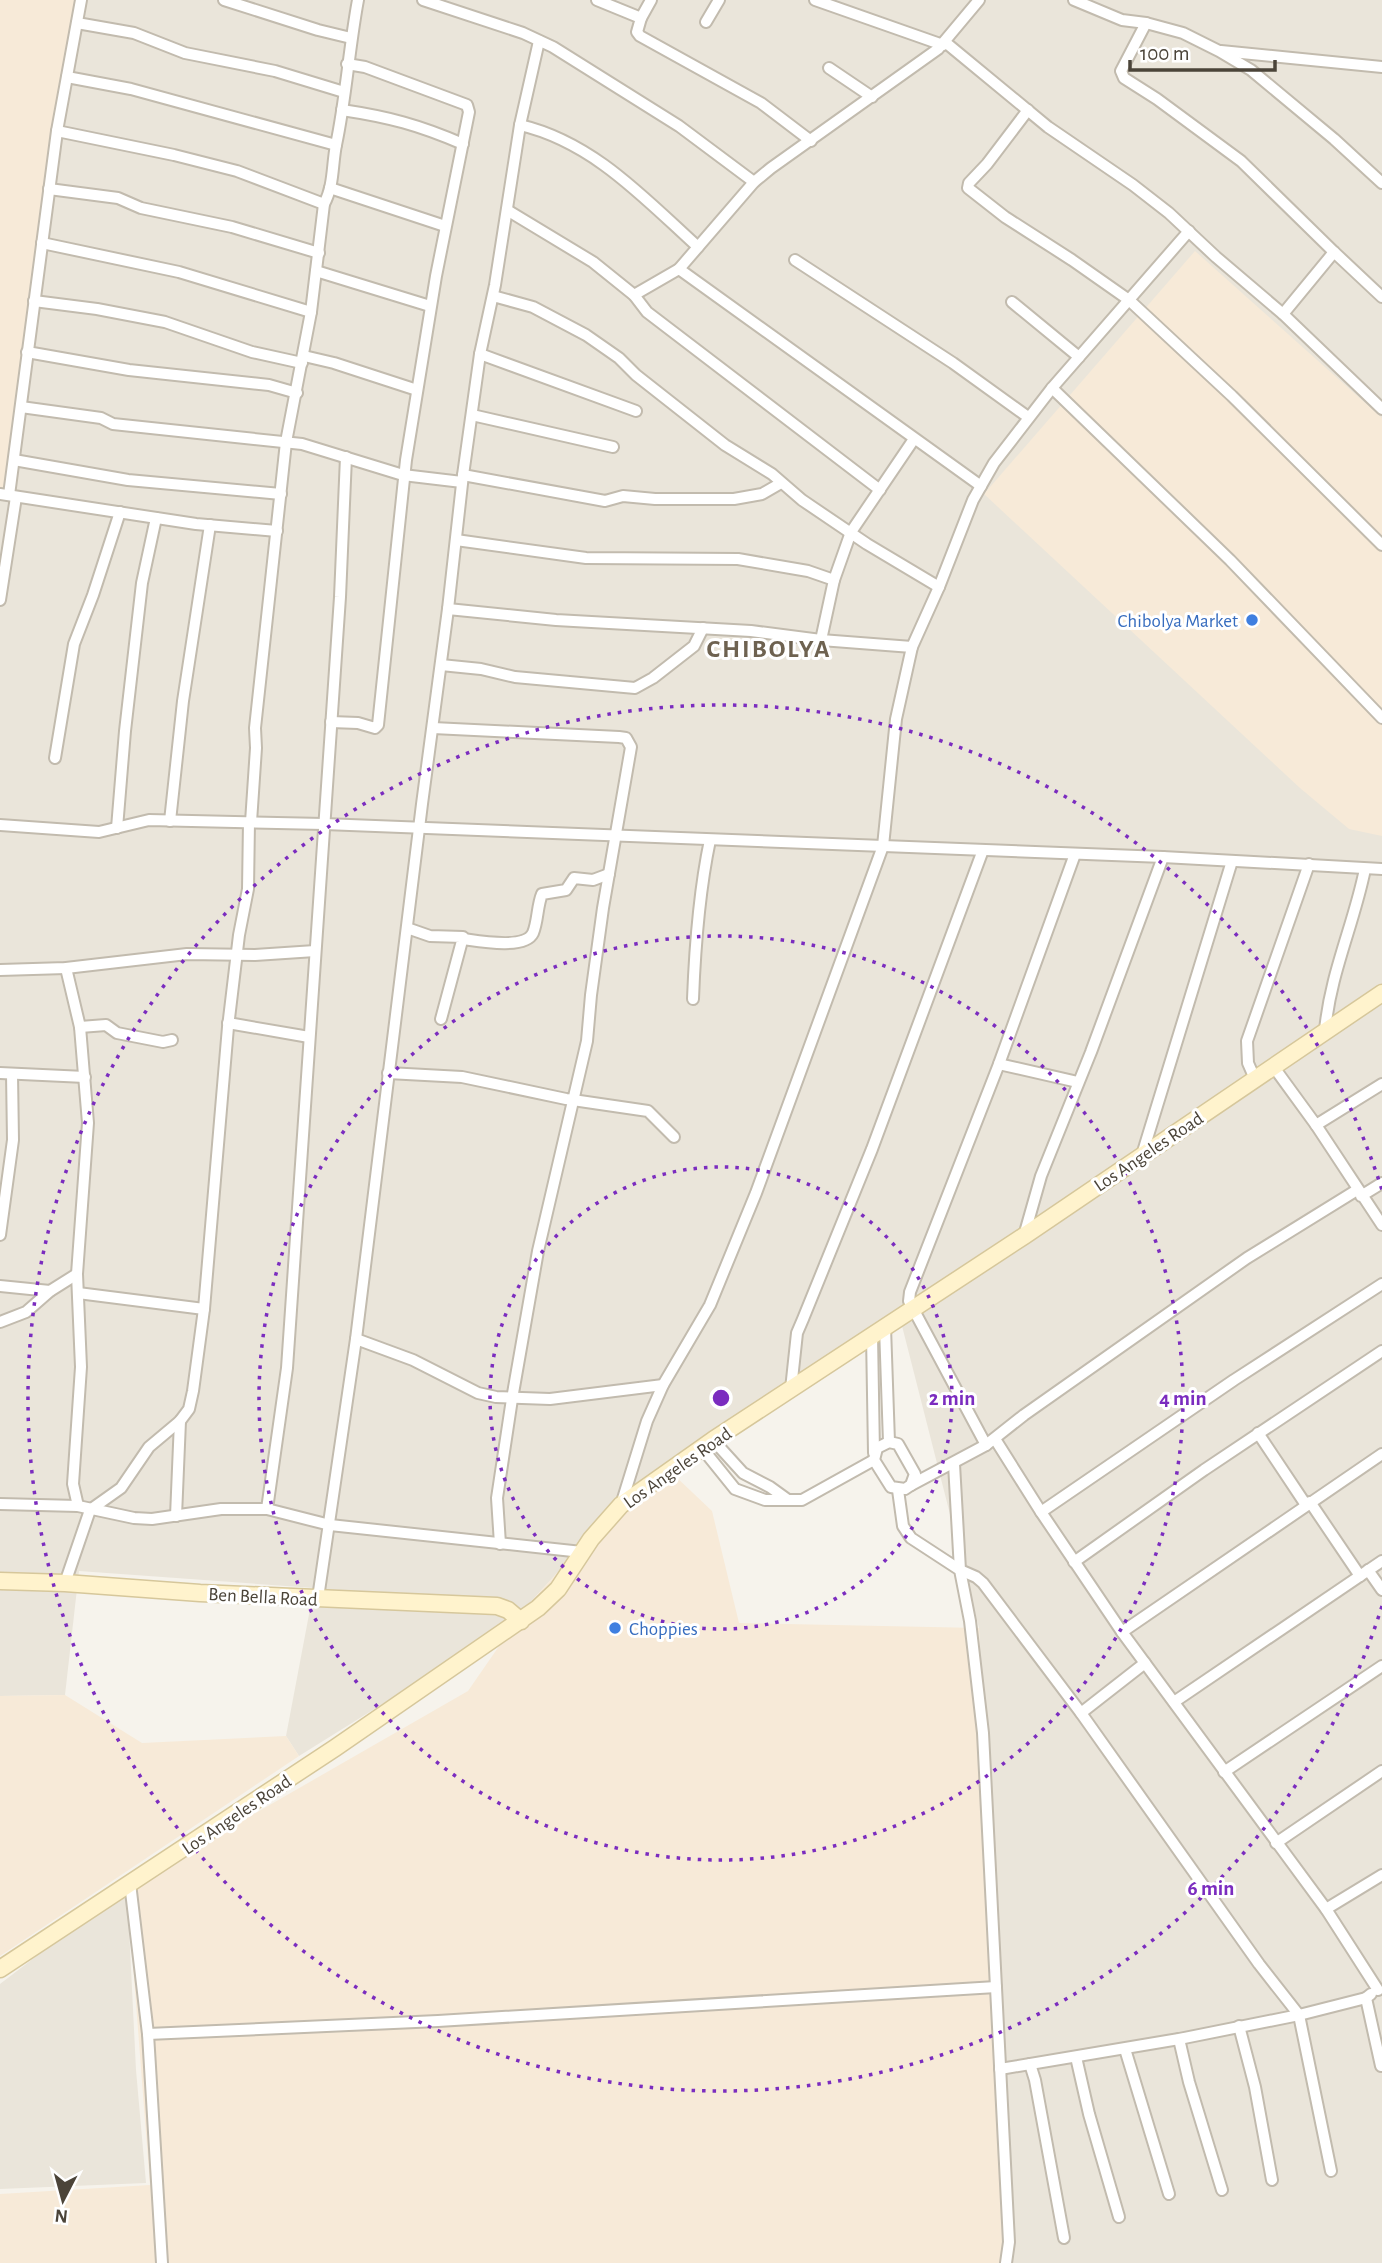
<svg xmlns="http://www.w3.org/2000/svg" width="1382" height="2263" font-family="'Alegreya Sans',sans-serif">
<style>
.residential{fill:#eae5da}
.commercial{fill:#f7ead8}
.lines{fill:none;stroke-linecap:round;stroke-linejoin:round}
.minor-casing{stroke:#c2bbae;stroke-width:14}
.secondary-casing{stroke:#d6c79b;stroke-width:19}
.minor{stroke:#fff;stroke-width:10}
.secondary{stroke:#fff3cd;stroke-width:16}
.ring{fill:none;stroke:#7b2cbf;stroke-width:3.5;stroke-dasharray:3.5 7}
.shop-dot{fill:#3f7fe0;stroke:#fff;stroke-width:2.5}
.labels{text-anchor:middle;stroke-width:6;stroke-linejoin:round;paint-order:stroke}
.shop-label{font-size:19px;fill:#366cbe;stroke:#fff;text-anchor:end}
.street-label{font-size:19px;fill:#4b4439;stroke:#fff}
.district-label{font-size:26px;font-weight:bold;letter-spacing:2px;fill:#6e6250;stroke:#fff}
.centre{fill:#7b2cbf;stroke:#fff;stroke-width:3.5}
.ring-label{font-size:21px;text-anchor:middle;font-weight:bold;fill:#7b2cbf;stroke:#fff;stroke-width:6;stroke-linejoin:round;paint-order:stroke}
</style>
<rect width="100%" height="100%" fill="#f6f3ec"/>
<g class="residential">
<polygon points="75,0 1382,0 1382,2263 1005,2263 979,1628 901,1322 673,1474 598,1528 526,1607 480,1643 299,1756 286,1736 314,1588 79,1571 65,1695 0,1696 0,490 30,343"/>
<polygon points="127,1887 136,2070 146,2183 0,2189 0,1984"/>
</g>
<g class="commercial">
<polygon points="0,0 75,0 10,491 0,490"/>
<polygon points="1195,251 1382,418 1382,836 1349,829 1300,788 984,494"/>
<polygon points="673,1474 712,1511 739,1623 979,1628 1005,2263 0,2263 0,2194 150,2185 127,1887 468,1691 526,1607 598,1528"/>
<polygon points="65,1695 142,1743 286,1736 299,1756 0,1956 0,1696"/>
</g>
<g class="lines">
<g class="minor-casing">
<g id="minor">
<polyline points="224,0 318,30 351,38"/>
<polyline points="423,0 523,33 553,47 679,126 754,182"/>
<polyline points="597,0 641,18 637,32 640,36 761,103 811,141"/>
<polyline points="815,0 943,45"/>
<polyline points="1074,0 1122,20 1146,23 1183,33 1219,51 1251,70 1334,139 1382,183"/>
<polyline points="641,18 651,0"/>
<polyline points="706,22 719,0"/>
<polyline points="77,23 134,33 185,53 275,71 344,92"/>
<polyline points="1146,23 1121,71 1124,78 1157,99 1241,161 1334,252"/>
<polyline points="945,42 1048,127 1133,185 1169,213 1216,257 1283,314 1382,409"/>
<polyline points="1221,51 1382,67"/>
<polyline points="829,68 872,97"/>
<polyline points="67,77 131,89 336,145"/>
<path d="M342 110C389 117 419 125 463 144"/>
<polyline points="1028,110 987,164 969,183 968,188 1005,217 1072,260 1129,300 1232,396 1382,545"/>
<path d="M520 125C593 142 644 198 698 247"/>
<polyline points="57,131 174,155 237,171 324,204"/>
<polyline points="330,188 445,226"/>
<polyline points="49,189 118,198 141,208 232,227 319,253"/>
<polyline points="507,210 593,262 634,295 647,312 880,490"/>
<polyline points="42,243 179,272 311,312"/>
<polyline points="795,260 953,363 1028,417"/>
<polyline points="679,269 981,486"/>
<polyline points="316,271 430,306"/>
<polyline points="634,295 679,269 754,182 771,168 938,49 979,0"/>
<polyline points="493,296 533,307 586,335 619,358 636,375 725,445 772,474 802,500 867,544 939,587"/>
<polyline points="34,301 97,309 165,322 252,352 302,363"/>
<polyline points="1012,302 1079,357"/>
<polyline points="1283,314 1334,252 1382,297"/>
<polyline points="27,352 129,370 269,385 297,393"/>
<polyline points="480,354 636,411"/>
<polyline points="304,356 334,363 417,390"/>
<polyline points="1052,388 1230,560 1382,718"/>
<polyline points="21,407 101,418 113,424 302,444 403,475 462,482"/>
<polyline points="472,415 613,447"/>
<polyline points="14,460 128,480 281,494"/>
<polyline points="463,475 605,501 623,496 655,499 734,499 762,494 781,483"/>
<polyline points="0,494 196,524 277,531"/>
<polyline points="9,495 57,131 81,0"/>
<polyline points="456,540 586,558 738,559 808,571 834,580"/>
<polyline points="0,600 16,497"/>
<polyline points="448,609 556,620 751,631 821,640 912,647"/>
<polyline points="821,640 834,580 851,532 914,439"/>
<polyline points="441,665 481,669 515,677 635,688 653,678 694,646 703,628"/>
<polyline points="331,722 358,723 375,728 378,725 406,460 436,276 469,112 467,105 365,67 347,64"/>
<polyline points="433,728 619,737 626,738 631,747 603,908 591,995 587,1041 538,1251 512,1399 497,1498 500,1544"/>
<polyline points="55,758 74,644 93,595 120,512"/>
<polyline points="170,821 183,701 210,525"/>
<path d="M251 822 256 748 255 728 286 442 311 312 324 204C334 186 332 165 336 145 346 98 349 48 358 0"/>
<polyline points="0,825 99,832 149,820 324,824 1163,857 1382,869"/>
<polyline points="117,828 125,731 142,583 156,518"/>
<polyline points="407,928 430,936 463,937 441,1019"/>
<path d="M463 939C478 941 525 950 533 933 538 921 537 906 542 894L566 890 574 878 593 880 609 874"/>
<polyline points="66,968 80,1027 88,1123 77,1274 81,1367 73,1484 78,1506"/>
<polyline points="0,970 66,968 187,954 255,955 315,951"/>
<path d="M693 999C695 946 699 892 710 840"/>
<polyline points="228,1023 309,1037"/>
<polyline points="80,1027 106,1025 117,1033 163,1042 172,1040"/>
<path d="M1325 1031C1330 974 1354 924 1365 869"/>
<polyline points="999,1064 1078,1082"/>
<polyline points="1273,1066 1316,1125 1382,1225"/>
<polyline points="0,1073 85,1077"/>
<polyline points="388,1073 462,1077 566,1099 648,1111 674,1137"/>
<polyline points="1255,1079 1248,1063 1247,1041 1309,864"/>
<polyline points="1316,1125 1382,1084"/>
<polyline points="1142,1155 1232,861"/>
<polyline points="1361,1196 1382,1183"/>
<polyline points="0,1235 13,1140 12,1074"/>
<polyline points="1024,1236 1041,1176 1091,1052 1163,857"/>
<polyline points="0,1286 50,1291"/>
<polyline points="78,1293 204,1309"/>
<polyline points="0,1322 26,1312 50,1291 77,1274"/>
<polyline points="885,1327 889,1442"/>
<polyline points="872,1335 874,1453"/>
<polyline points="356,1339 413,1360 478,1393 496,1397 550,1399 663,1385"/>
<polyline points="791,1389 797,1333 803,1319 872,1149 983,850"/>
<polyline points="1258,1433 1306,1505"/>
<polyline points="995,1439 1041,1512 1122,1632 1326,1909 1378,1990"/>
<polyline points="713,1440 743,1473 770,1487 788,1500"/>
<polygon points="889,1442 898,1444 915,1474 911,1485 905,1489 891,1487 874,1460 877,1448"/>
<polyline points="986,1445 909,1301 910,1292 999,1064 1075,854"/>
<polyline points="702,1448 735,1489 765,1500 802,1500 874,1460"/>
<polyline points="954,1464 960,1570 976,1577 983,1583 1081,1713 1259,1964 1299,2015 1331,2171"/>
<polyline points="911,1485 986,1445 1024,1415 1247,1258 1357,1190"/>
<polyline points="898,1490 903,1526 911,1538 960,1570 970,1621 983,1733 1009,2242 1006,2263"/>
<polyline points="1310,1502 1360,1576"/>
<polyline points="0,1504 78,1506 134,1518 152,1519 221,1509 267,1509 330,1525 582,1552"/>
<polyline points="621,1505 647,1421 663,1385 710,1305 756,1193 883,846 896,719 912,647 939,587 973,500 994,463 1052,388 1189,231"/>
<polyline points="267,1509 287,1368 340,597 346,457"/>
<polyline points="1041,1512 1234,1380 1382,1284"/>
<polyline points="176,1516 180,1421"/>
<polyline points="1074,1562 1204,1470 1382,1351"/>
<polyline points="1368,1570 1382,1590"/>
<polyline points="65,1583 90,1510 121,1488 149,1447 180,1421 189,1409 193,1391 204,1309 228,1027 239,935 248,889 249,822"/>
<polyline points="318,1598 356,1339 422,804 448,609 463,475 480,354 495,285 520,125 539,41"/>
<polyline points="1122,1632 1382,1454"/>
<polyline points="1174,1702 1382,1561"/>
<polyline points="1081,1713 1145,1663"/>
<polyline points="1224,1772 1382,1666"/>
<polyline points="1276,1843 1382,1771"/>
<polyline points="130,1883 148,2034 162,2263"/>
<polyline points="1326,1909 1382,1875"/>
<polyline points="1371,1994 1366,1998 1381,2066"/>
<polyline points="1239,2026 1255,2087 1272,2180"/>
<polyline points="148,2034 438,2021 996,1987"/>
<polyline points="1179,2039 1189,2082 1222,2190"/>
<polyline points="1125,2049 1169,2194"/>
<polyline points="1076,2057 1089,2114 1119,2217"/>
<polyline points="1030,2064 1035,2080 1064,2238"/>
<polyline points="1000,2069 1179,2039 1299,2015 1366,1998"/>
</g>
</g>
<g class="secondary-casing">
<g id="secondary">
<polyline points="0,1581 65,1583 200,1593 497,1606 508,1610 521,1621"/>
<polyline points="0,1969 335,1748 538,1608 558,1589 591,1539 621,1505 713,1440 1024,1236 1382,993"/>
</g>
</g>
<use href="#minor" class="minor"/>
<use href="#secondary" class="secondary"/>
</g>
<g class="ring">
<circle cx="721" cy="1398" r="231"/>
<circle cx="721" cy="1398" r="462"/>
<path d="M1382 1606A693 693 0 1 1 1382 1190"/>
</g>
<g class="shop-dot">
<circle cx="1252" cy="620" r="7"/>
<circle cx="615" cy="1628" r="7"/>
</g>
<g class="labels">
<g class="shop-label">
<text x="1238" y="627">Chibolya Market</text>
<text x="629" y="1635" text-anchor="start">Choppies</text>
</g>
<g class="street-label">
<text transform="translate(1148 1151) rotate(-34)" y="7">Los Angeles Road</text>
<text transform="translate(677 1467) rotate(-35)" y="7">Los Angeles Road</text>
<text transform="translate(263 1596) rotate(3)" y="7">Ben Bella Road</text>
<text transform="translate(236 1814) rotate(-34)" y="7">Los Angeles Road</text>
</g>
<g class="district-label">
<text x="769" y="657">CHIBOLYA</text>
</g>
</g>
<circle cx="721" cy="1398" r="10" class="centre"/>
<g class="ring-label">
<text x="952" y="1405">2 min</text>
<text x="1183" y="1405">4 min</text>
<text x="1211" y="1895">6 min</text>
</g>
<g transform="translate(63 2200) rotate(186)" stroke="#ffffff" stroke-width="5" paint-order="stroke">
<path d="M0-5L12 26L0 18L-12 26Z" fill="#4b4439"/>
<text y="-10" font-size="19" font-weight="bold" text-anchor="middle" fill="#4b4439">N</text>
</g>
<path d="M1130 60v10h145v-10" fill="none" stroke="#4b4439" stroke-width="3.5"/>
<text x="1140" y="60" font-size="21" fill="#4b4439" stroke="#ffffff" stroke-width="5" paint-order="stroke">100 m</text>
</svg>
